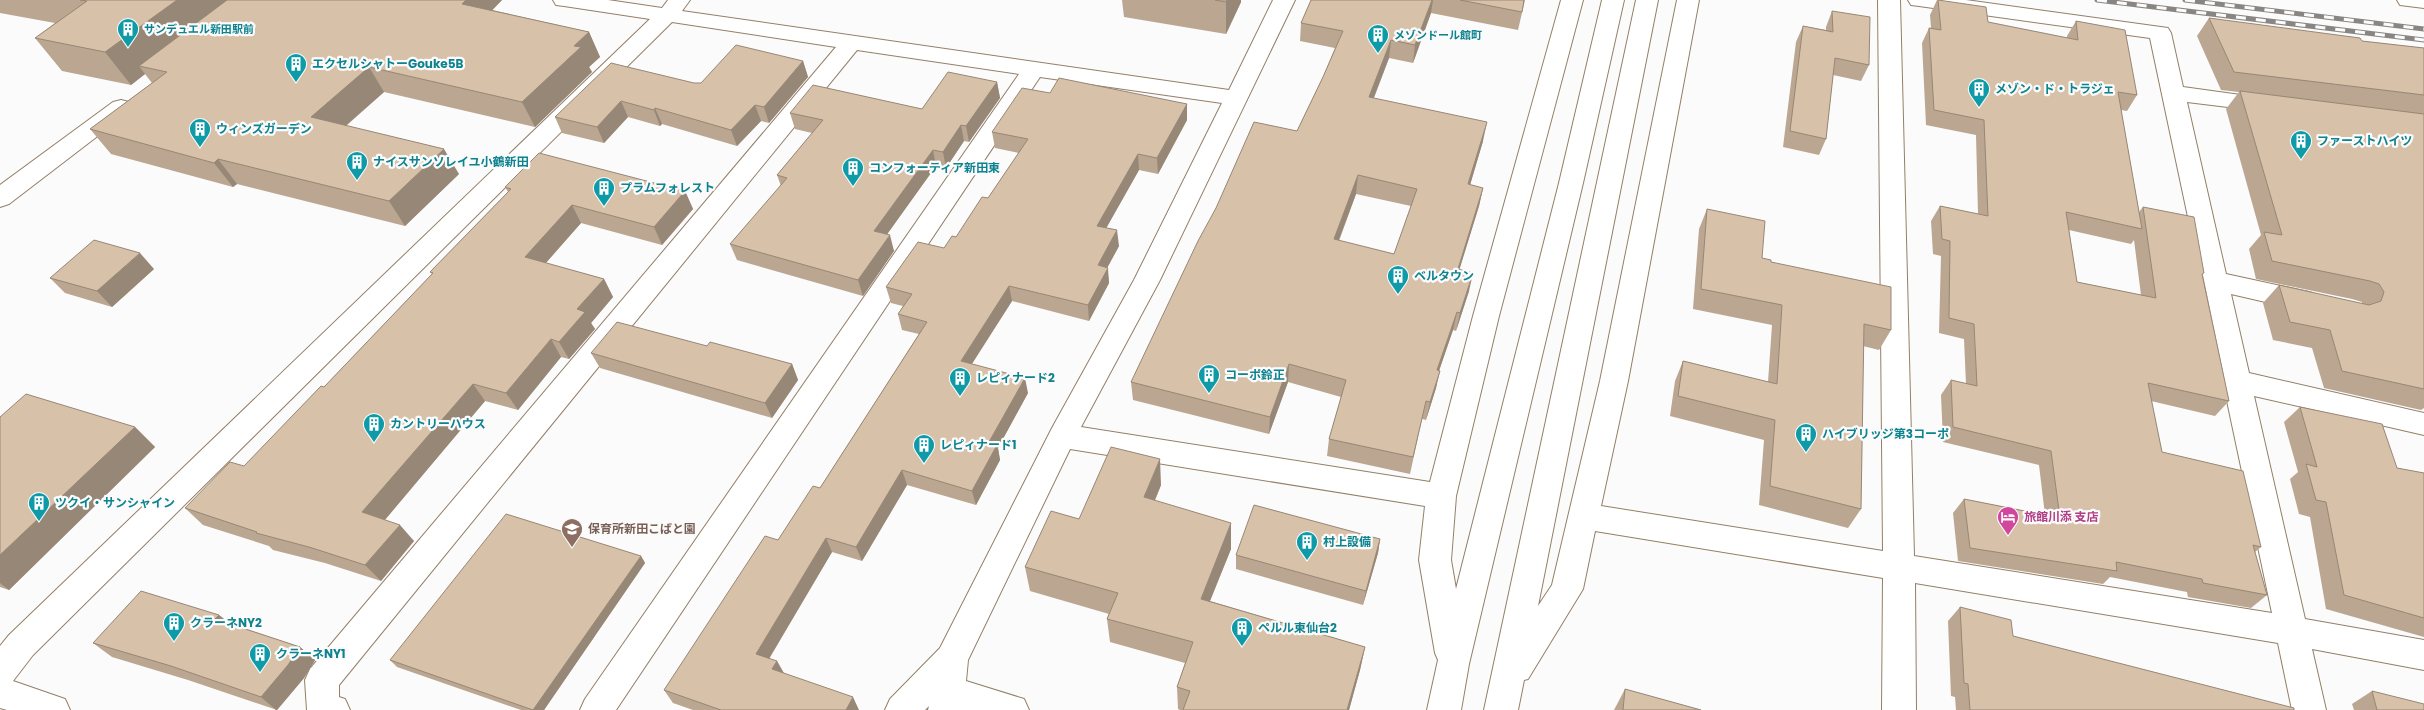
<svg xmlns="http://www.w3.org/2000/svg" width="2424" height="710" font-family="Poppins,'Noto Sans JP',sans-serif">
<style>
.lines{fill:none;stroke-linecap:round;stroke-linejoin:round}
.minor-casing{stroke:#947f68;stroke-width:2}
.minor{fill:#fff;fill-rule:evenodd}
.rail-casing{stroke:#898582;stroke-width:5}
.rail{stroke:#fbfbfb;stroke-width:3;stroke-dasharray:10;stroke-linecap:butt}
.wall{fill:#baa691;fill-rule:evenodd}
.shaded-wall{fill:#978776}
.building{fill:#d8c1a9;stroke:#978776;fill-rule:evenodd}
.labels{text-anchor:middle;stroke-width:4.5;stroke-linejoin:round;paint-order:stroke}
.far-culture-label{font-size:11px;font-weight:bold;fill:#0d838f;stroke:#fbfbfb;text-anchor:start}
.culture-label{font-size:12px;font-weight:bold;fill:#0d838f;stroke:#fbfbfb;text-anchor:start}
.hotel-label{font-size:12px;font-weight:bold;fill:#b23c85;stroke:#fbfbfb;text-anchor:start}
.education-label{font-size:12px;font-weight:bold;fill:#785e54;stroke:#fbfbfb;text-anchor:start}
</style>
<rect width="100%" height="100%" fill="#fbfbfb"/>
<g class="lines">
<g class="minor-casing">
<g id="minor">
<polygon points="553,0 608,0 662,8 668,0 690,0 682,11 1229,90 1273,0 1295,0 1160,280 1081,427 1430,482 1473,316 1561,0 1583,0 1499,316 1456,496 1451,560 1456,589 1559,183 1602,0 1624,0 1583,183 1469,664 1461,710 1427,710 1438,660 1435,653 1419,560 1425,506 1070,449 968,660 966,681 1024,699 1029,710 928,710 929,706 925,710 885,710 890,699 940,648 1052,428 1134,280 1222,103 1040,77 616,710 580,710 585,699 1019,74 857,50 339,685 339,697 345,699 350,710 307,710 305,680 310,669 836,47 672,22 33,655 13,681 65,699 70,710 7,710 0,708 0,646 9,635 650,19 564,6 556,5"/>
<polygon points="1636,0 1658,0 1538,606 1552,585 1600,381 1677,0 1699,0 1628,381 1601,506 1883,551 1878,0 1900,0 1914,556 2272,613 2150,38 1919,6 1911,5 1908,0 1966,0 2168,28 2171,33 2183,87 2277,100 2281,105 2277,110 2269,112 2187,102 2226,274 2309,292 2318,295 2322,302 2318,309 2309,312 2231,294 2249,373 2424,413 2424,435 2254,396 2305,619 2424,640 2424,670 2312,649 2326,710 2292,710 2278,643 1915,583 1916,710 1882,710 1883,578 1595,531 1583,589 1528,679 1524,680 1518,710 1484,710"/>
<polygon points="2397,0 2424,0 2424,8 2400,5"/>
<polygon points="121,100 129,102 133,107 129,112 9,204 0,207 0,185 113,102"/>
</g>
</g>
<use href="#minor" class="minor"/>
<g class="rail-casing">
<g id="rail">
<polyline points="2097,0 2424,40"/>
<polyline points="2185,0 2424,29"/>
</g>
</g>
<use href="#rail" class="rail"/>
</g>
<g class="wall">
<polygon points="0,0 502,0 492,10 589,32 600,57 589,67 592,72 535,127 384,92 346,126 459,174 405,226 237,184 233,187 111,154 90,129 152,83 145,74 131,85 62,71 35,38 55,23 0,13"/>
<polygon points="1122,0 1241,0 1241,2 1226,34 1124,17"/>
<path d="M1311 0H1525L1518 30 1431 13 1413 63 1389 58 1374 98 1483 141 1470 185 1483 188 1479 206 1459 270 1469 291 1456 331 1453 330 1439 371 1436 388 1426 420 1422 419 1410 474 1327 456 1329 439 1341 397 1288 382 1269 434 1133 400 1131 382 1297 131 1323 77 1335 48 1300 41 1301 23ZM1356 194 1411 206 1394 254 1339 241Z"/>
<path d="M1937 0 1988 22 2067 38V36L2076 21 2137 95 2127 111 2121 110 2139 212 2143 207 2203 275 2229 401 2215 416 2151 401 2162 452 2261 547 2255 552 2267 595 2251 608 2188 597 2187 592 2110 577 2103 584 1958 561 1953 513 1964 499 2045 515 2039 465 1943 442 1941 395 1951 380 1966 384 1964 339 1939 333 1941 256 1933 254 1931 221 1940 206 1978 214 1976 135 1926 125 1922 43 1929 28H1931L1930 15ZM2069 230 2131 244 2134 240 2141 295 2077 282Z"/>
<polygon points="1832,11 1869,65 1861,81 1833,75 1826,139 1819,155 1783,147 1796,42 1803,26 1826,30 1826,27"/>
<polygon points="2209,18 2362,41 2424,48 2424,408 2421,410 2324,388 2312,348 2273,340 2263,303 2279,285 2362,304 2362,302 2352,299 2256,279 2249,249 2261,235 2226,109 2239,92 2221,90 2197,36"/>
<polygon points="803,61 808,77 769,123 761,121 737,146 662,124 660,126 628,117 604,143 562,133 555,117 701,83"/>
<polygon points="997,82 1000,98 969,142 964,141 946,168 936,166 887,234 894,251 863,296 737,260 730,244 781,186 777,175 812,133 795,129 790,113 922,109"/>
<polygon points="1050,93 1187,104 1187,120 1158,174 1139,170 1106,228 1119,246 1107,268 1109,283 1089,321 1012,301 972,364 1028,393 998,448 1000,460 976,505 907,485 862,561 832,552 769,659 777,661 784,673 859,710 693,710 673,703 664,690 778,540 820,488 919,334 902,330 898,314 903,306 891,303 886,287 944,248 956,237 988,198 1019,153 995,148 992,132"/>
<polygon points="505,187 685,191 693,209 662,245 581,223 546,263 604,279 613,297 591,323 595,329 569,359 561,357 518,410 485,401 385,520 414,541 381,581 325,563 273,550 269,546 203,525 185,508 244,466 324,387 432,274 430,272 508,192"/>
<polygon points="1707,209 1762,258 1771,262 1891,330 1879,350 1863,346 1861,509 1848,528 1759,505 1764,440 1670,416 1675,381 1683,361 1768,382 1772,325 1693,309 1699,229"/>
<polygon points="154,269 112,307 65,293 50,278"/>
<polygon points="707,346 792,364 798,380 772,418 600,368 591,353"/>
<polygon points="2300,407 2397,468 2424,473 2424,637 2326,609 2310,517 2299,514 2290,479 2298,472 2284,422"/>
<polygon points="0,417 135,427 155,447 9,590 0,587"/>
<polygon points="1161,485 1155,500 1231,549 1210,601 1365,647 1360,670 1349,710 1180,710 1178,709 1177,687 1185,663 1110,642 1107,619 1109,614 1030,591 1025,567 1079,519"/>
<polygon points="1380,539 1378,553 1363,605 1236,569 1236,555"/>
<polygon points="641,556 645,563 544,710 521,710 397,667 390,660"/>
<polygon points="1960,607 2013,636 2294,710 1956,710 1955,697 1951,696 1948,621"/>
<polygon points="219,615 229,623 300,647 315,660 304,678 277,710 188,680 112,657 93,643"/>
<polygon points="1625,689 1701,710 1614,710"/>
<polygon points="2372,691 2424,710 2354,710 2352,704"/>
</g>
<g class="shaded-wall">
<polygon points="177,0 245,0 139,66 145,74 131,85 105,52"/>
<polygon points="466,0 502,0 475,28 462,4"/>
<polygon points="1227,0 1241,0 1241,2 1226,34 1226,2"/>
<polygon points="1432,0 1433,0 1431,13 1413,63 1415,45"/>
<polygon points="589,32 600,57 589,67 592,72 535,127 522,102 574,46"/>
<polygon points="1391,40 1389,58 1367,115 1369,97"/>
<polygon points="803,61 808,77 769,123 764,107"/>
<polygon points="369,67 384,92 327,142 311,117"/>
<polygon points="997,82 1000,98 969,142 966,126"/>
<polygon points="621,101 628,117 604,143 597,127"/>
<polygon points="1187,104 1187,120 1158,174 1157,158"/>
<polygon points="755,105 761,121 737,146 731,130"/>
<polygon points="655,108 662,124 660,126 654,110"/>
<polygon points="1487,122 1483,141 1465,202 1468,184"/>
<polygon points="961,125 964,141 946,168 943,152"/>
<polygon points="444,149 459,174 405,226 389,201"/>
<polygon points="933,150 936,166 878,247 874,231"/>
<polygon points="1138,154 1139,170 1099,241 1097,226"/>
<polygon points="218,159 237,184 233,187 214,163"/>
<polygon points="1358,175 1356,194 1332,258 1334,239"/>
<polygon points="1483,188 1479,206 1454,287 1458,269"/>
<polygon points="685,191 693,209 662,245 654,227"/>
<polygon points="572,205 581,223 535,275 525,257"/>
<polygon points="1117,230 1119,246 1100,281 1098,265"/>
<polygon points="890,235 894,251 863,296 858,280"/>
<polygon points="140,253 154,269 112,307 97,291"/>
<polygon points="1108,268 1109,283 1089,321 1088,305"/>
<polygon points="1473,273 1469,291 1456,331 1460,313"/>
<polygon points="604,279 613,297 591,323 595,329 569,359 559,342 577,309"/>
<polygon points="1009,286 1012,301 964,376 961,361"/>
<polygon points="1457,312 1453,330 1433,388 1437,370"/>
<polygon points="551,339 561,357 518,410 506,393"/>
<polygon points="792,364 798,380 772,418 765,403"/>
<polygon points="1289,364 1288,382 1269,434 1270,417"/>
<polygon points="1440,371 1436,388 1426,420 1430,402"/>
<polygon points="1025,378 1028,393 998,448 1000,460 976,505 972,491 989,442"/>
<polygon points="473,384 485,401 377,529 362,512"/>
<polygon points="135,427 155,447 9,590 0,583 0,555"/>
<polygon points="1160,459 1161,485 1146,522 1144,497"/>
<polygon points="902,470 907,485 862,561 856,547"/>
<polygon points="1231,523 1231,549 1201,623 1201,599"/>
<polygon points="400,525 414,541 381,581 365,565"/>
<polygon points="826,538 832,552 764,667 756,654"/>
<polygon points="1380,539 1378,553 1363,605 1366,591"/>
<polygon points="641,556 645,563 544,710 533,710"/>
<polygon points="219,615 235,628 215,619"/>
<polygon points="300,647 315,660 304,678 277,710 276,710 261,697"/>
<polygon points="1365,647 1360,670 1349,710 1347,710"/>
<polygon points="777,661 784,674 772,669"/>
<polygon points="853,697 859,710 846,710"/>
</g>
<g class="building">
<polygon points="80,0 177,0 105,52 35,38 87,1"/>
<polygon points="227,0 466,0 462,4 589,32 574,46 581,47 522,102 369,67 311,117 444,149 389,201 218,159 214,163 90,129 167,72 139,66"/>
<polygon points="1215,0 1227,0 1226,2"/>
<path d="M1311 0H1432L1415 45 1391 40 1369 97 1487 122 1468 184 1483 188 1458 269 1473 273 1460 313 1457 312 1437 370 1440 371 1430 402 1426 401 1413 457 1329 439 1346 380 1289 364 1270 417 1131 382 1198 241 1216 208 1254 122 1297 131 1323 77 1343 31 1301 23ZM1358 175 1417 189 1394 254 1334 239Z"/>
<polygon points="1460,0 1524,0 1522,12"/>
<polygon points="1938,0 1986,7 1988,22 2078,40 2076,21 2125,30 2137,95 2118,92 2142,229 2066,212 2077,282 2156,298 2143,207 2194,217 2204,273 2202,274 2229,401 2148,383 2162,452 2243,471 2261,547 2253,545 2267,595 2203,583 2202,579 2116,562 2117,571 1970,548 1964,499 2060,518 2051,451 1953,427 1951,380 1977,386 1974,324 1949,318 1950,241 1942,239 1940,206 1988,216 1984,120 1934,110 1929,28 1941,30"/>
<polygon points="1832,11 1870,17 1869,65 1835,58 1826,139 1790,131 1803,26 1833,32"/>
<polygon points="2209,18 2360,38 2362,41 2424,48 2424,95 2234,72"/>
<polygon points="736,45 803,61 764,107 755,105 731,130 655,108 654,110 621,101 597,127 555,117 611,63 694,83 701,83"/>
<polygon points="948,72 997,82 966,126 961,125 943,152 933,150 874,231 890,235 858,280 730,244 787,178 777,175 823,120 790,113 813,85 922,109"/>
<polygon points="1059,78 1187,104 1157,158 1138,154 1097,226 1117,230 1098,265 1108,268 1088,305 1009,286 961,361 1025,378 989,442 997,445 972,491 902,470 856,547 826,538 756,654 777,661 772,669 853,697 846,710 721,710 664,690 765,536 778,540 813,486 820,488 927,322 898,314 912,294 886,287 918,242 944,248 952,236 956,237 982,197 988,198 1028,139 992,132 1022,88 1050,93"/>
<polygon points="2240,91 2424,114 2424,389 2342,371 2330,330 2290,322 2279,285 2369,305 2381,301 2384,292 2379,284 2370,281 2272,261 2264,232 2282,235"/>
<polygon points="539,153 685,191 654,227 572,205 525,257 604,279 577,309 585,312 559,342 551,339 506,393 473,384 362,512 400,525 365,565 309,547 256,533 257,532 185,508 230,462 244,466 321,386 324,387 433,273 430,272 511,189 505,187"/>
<polygon points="1707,209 1765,221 1762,258 1771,260 1771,262 1891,287 1891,330 1864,324 1861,509 1770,486 1775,420 1678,396 1683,361 1777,384 1782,305 1701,289"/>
<polygon points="94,240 140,253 97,291 50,278"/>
<polygon points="617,322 707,346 710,342 792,364 765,403 591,353"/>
<polygon points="26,394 135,427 0,555 0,417"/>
<polygon points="2300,407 2382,424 2397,468 2424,473 2424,618 2344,595 2326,502 2316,500 2306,464 2317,467"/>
<polygon points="1111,447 1160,459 1144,497 1231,523 1201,599 1365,647 1347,710 1183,710 1190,691 1177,687 1193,642 1107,619 1118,593 1025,567 1051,511 1079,519"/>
<polygon points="1254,505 1380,539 1366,591 1236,555"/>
<polygon points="506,514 641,556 533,710 390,660"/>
<polygon points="141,591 219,615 215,619 300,647 288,665 261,697 171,666 93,643"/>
<polygon points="1960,607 2011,620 2013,636 2294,708 2294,710 1970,710 1968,684 1964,683"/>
<polygon points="1625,689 1701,710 1623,710"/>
<polygon points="2372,691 2424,704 2424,710 2377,710"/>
</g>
<defs>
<g id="building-pin" transform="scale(1.125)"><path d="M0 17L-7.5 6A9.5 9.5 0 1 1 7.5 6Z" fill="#0f9aa8" stroke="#fbfbfb"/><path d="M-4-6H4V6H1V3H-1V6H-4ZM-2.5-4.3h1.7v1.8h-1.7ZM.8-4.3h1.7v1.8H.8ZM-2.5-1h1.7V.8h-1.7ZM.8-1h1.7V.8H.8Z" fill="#fff"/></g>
<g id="hotel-pin" transform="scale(1.125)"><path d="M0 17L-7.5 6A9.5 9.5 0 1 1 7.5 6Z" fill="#d1479c" stroke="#fbfbfb"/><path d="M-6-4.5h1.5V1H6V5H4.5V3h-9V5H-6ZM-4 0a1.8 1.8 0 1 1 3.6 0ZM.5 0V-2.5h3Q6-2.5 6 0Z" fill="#fff"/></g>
<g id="school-pin" transform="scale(1.125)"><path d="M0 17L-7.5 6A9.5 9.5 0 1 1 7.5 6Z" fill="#8d6e63" stroke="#fbfbfb"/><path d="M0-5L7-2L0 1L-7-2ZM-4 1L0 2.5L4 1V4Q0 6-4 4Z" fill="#fff"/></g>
</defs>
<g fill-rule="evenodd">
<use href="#building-pin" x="128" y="29"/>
<use href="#building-pin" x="1378" y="35"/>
<use href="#building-pin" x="296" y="64"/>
<use href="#building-pin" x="1979" y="89"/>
<use href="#building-pin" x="200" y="129"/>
<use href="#building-pin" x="2301" y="141"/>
<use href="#building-pin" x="357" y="162"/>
<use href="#building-pin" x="853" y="168"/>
<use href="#building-pin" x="604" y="188"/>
<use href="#building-pin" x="1398" y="276"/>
<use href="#building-pin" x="1209" y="375"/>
<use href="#building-pin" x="960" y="378"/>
<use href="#building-pin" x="374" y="424"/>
<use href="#building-pin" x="1806" y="434"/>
<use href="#building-pin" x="924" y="445"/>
<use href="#building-pin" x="39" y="503"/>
<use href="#hotel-pin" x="2008" y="517"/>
<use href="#school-pin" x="572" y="529"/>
<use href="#building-pin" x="1307" y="542"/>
<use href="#building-pin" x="174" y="623"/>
<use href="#building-pin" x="1242" y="628"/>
<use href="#building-pin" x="260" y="654"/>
</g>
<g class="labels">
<g class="far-culture-label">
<text x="144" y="33">サンデュエル新田駅前</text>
<text x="1394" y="39">メゾンドール館町</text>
</g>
<g class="culture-label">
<text x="312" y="68">エクセルシャトーGouke5B</text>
<text x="1995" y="93">メゾン・ド・トラジェ</text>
<text x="216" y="133">ウィンズガーデン</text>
<text x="2317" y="145">ファーストハイツ</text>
<text x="373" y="166">ナイスサンソレイユ小鶴新田</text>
<text x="869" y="172">コンフォーティア新田東</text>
<text x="620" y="192">プラムフォレスト</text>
<text x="1414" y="280">ベルタウン</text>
<text x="1225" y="379">コーポ鈴正</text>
<text x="976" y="382">レピィナード2</text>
<text x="390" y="428">カントリーハウス</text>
<text x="1822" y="438">ハイブリッジ第3コーポ</text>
<text x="940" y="449">レピィナード1</text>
<text x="55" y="507">ツクイ・サンシャイン</text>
<text x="1323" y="546">村上設備</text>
<text x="190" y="627">クラーネNY2</text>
<text x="1258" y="632">ペルル東仙台2</text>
<text x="276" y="658">クラーネNY1</text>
</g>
<g class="hotel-label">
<text x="2024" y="521">旅館川添 支店</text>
</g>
<g class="education-label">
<text x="588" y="533">保育所新田こばと園</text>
</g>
</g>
</svg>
